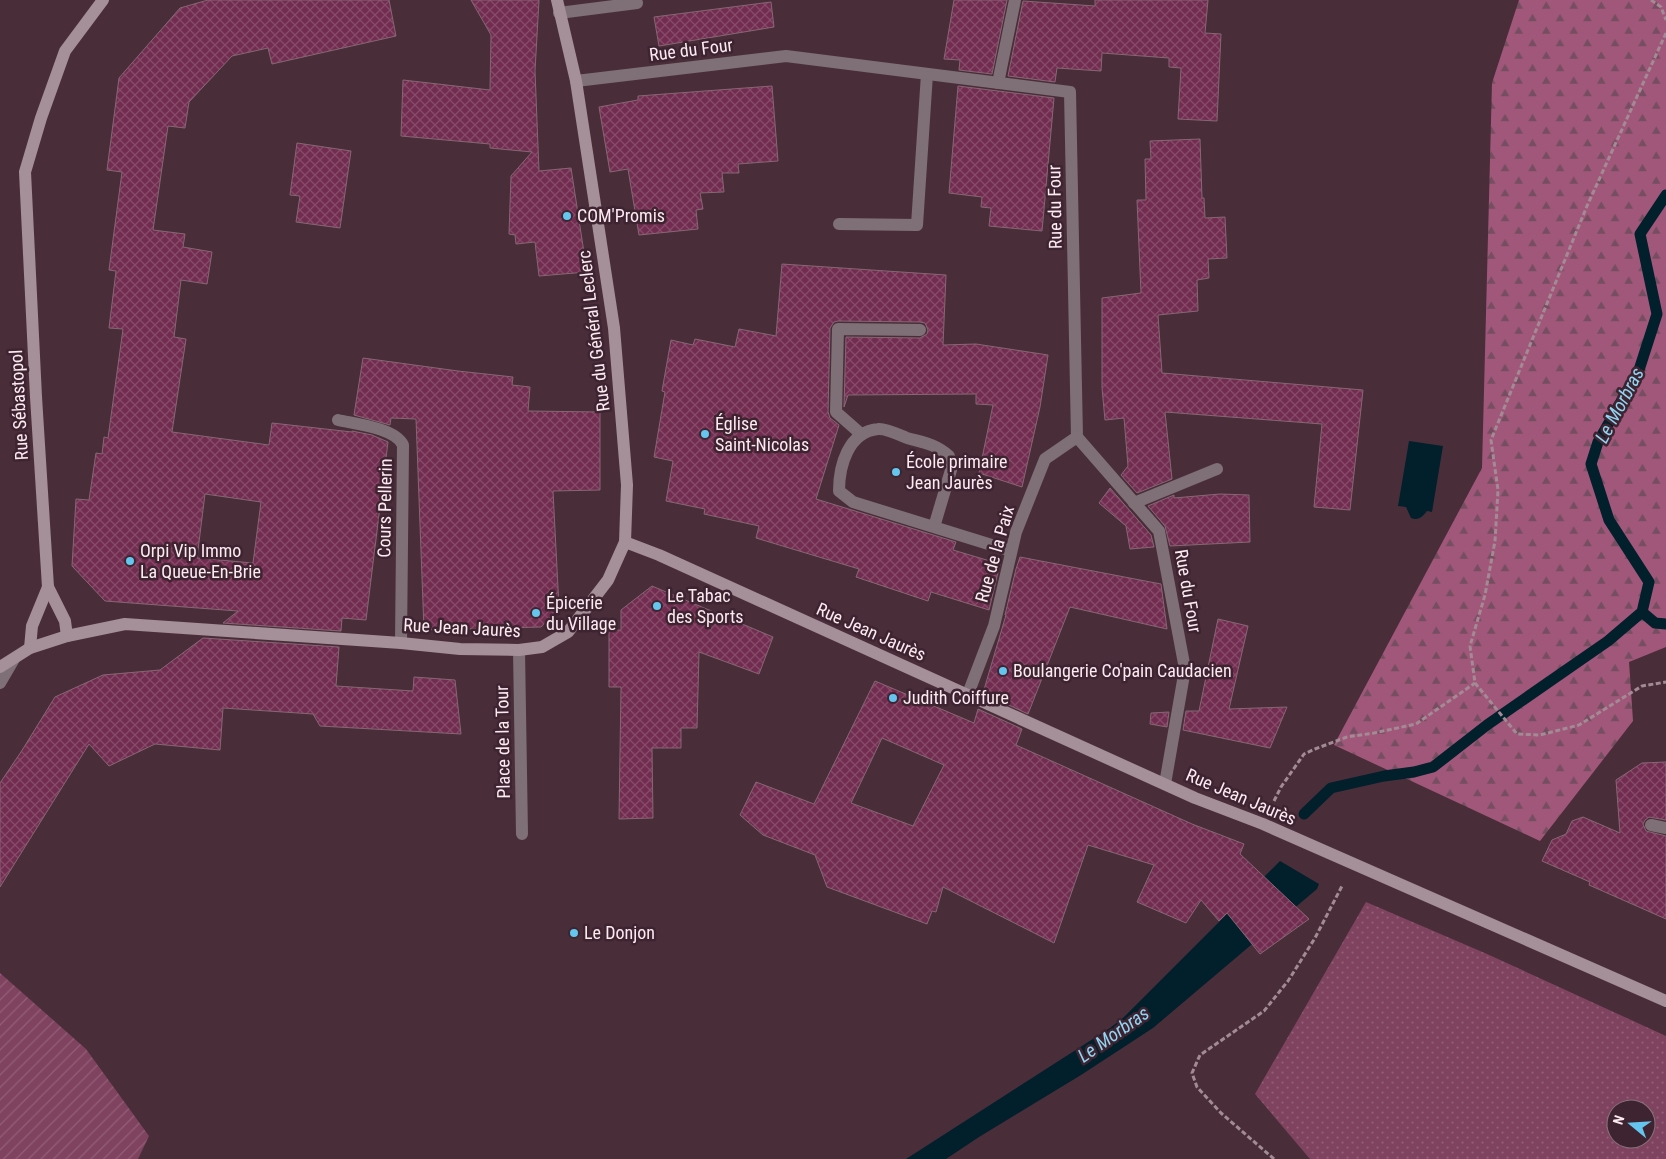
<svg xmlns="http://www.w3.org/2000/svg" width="1666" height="1159" font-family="'Roboto Condensed',sans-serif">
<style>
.grass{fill:url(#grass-dots);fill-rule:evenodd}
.forest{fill:url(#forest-firs)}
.garden{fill:url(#garden-furrows)}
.water{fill:#01202c}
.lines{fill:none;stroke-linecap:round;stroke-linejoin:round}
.stream{stroke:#01202c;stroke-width:11}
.building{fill:url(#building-cross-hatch);stroke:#866774;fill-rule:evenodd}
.path{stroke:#a28b95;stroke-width:3;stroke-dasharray:5 2.5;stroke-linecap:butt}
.lane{stroke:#7e7076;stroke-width:12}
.street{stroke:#7e7076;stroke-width:12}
.secondary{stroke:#a58f98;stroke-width:12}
.poi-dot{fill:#64c5ee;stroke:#3e2430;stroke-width:2}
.labels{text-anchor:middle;stroke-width:5;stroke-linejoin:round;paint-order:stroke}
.street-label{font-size:18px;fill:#fceaf1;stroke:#3e2430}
.poi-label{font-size:18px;fill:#fceaf1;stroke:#3e2430;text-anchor:start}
.water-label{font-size:19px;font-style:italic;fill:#8fd5f4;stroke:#3e2430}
</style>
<defs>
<pattern id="grass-dots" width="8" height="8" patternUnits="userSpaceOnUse" patternTransform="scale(1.25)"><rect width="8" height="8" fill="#7f4360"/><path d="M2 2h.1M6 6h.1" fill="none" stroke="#925e77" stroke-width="1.8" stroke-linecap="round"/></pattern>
<pattern id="forest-firs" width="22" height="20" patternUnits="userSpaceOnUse" patternTransform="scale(1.25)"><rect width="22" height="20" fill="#a1577a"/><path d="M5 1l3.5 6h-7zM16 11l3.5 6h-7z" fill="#764e61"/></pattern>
<pattern id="garden-furrows" width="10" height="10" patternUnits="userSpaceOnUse" patternTransform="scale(1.25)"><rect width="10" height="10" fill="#7f4360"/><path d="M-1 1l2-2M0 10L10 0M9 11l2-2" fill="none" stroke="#925e77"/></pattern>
<pattern id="building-cross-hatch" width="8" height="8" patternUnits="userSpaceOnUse" patternTransform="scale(1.25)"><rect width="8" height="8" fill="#722c50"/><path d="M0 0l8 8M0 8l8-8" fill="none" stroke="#874b6a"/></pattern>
</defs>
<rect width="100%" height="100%" fill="#492e3a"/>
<path class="grass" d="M1366 902 1487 954 1666 1036V1159H1310L1255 1094ZM1616 1109H1646V1139H1616Z"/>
<polygon class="forest" points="1519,0 1666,0 1666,647 1629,662 1633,721 1540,841 1334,745 1482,468 1492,83"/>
<polygon class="garden" points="0,973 86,1049 149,1136 138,1159 0,1159"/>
<g class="water">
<path d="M1409 441 1443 446 1432 512 1427 511C1423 516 1419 521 1411 518L1406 507 1398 506Z"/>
<polygon points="1280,861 1319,884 1317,889 1153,1028 1081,1075 979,1137 946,1159 906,1159 1110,1028 1124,1017"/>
</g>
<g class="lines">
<g class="stream">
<polyline points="1642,612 1655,623 1666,624"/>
<polyline points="1304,814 1331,788 1384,776 1414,772 1433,767 1487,725 1608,641 1642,612 1649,582 1609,520 1591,464 1598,442 1639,370 1657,314 1640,234 1666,195"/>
</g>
</g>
<g class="building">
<path d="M208 0H389L396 36 272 64 268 48 232 56 189 102 185 128 168 126 153 230 185 234 183 247 212 252 207 284 181 280 174 337 186 339 172 432 269 445 272 423 352 432V431L372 435 388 442 366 620 342 618 341 631 223 623 238 611 105 601 72 566 76 499 89 500 96 453 102 454 104 437 108 438 123 329 109 328 116 271 109 270 122 172 107 170 119 78 180 8ZM205 494 261 502 253 563 197 558Z"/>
<polygon points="471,0 539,0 535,71 539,171 571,168 587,272 539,276 535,242 516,244 515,235 509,234 511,176 532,152 490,148 490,144 401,136 403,80 490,90 491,35"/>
<polygon points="954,0 1007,0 992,74 959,70 960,60 944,59"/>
<polygon points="1095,0 1208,0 1205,33 1221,34 1217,121 1178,119 1181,68 1169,67 1169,58 1102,53 1101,71 1057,68 1055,82 1008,76 1023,1 1095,6"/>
<polygon points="771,2 774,27 659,46 654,17"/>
<polygon points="772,86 778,161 738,164 739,173 722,173 724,192 700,193 703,209 696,210 698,229 639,235 628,169 610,172 599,107 638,100 638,96"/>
<polygon points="958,86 1054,98 1042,231 989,226 991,208 981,207 982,197 949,193"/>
<polygon points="1200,139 1202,198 1204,198 1205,218 1225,217 1227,258 1208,259 1209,278 1197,280 1198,311 1158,315 1162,373 1363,390 1350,510 1314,507 1322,424 1165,412 1172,479 1137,493 1121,475 1128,466 1124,418 1105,420 1102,388 1102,298 1141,293 1137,200 1146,200 1145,159 1151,159 1150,141"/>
<polygon points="297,143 351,151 340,228 296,222 300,196 290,195"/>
<polygon points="782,264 946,275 943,345 976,344 1048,355 1040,407 1022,487 979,473 993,405 976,404 976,394 848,395 844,407 846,337 920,338 927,334 928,330 925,323 920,322 838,321 834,322 830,328 828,412 830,418 839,425 816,499 956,542 953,550 1000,564 989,610 931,592 928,601 856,577 859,569 756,538 759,526 704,514 705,509 666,501 673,461 654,457 665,392 662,391 671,340 693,345 695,339 735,347 739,329 776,336"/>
<polygon points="363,358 458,371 513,377 512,385 530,387 528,411 600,412 600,490 553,491 559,607 541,627 424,630 416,419 391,418 390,425 354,415"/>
<polygon points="1110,488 1151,535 1154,547 1130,549 1126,526 1099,503"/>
<polygon points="1220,494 1249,495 1250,542 1170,546 1165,526 1148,506 1174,495 1174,498"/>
<polygon points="1020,557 1161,584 1167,629 1070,607 1028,714 983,693 1006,615 1005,615 1016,569"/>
<polygon points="652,586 773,637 759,674 699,652 697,728 681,728 681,748 652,748 653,818 619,819 621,687 609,687 609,630 621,630 621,610"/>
<polygon points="1218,619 1248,626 1229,709 1287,707 1270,748 1183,730 1186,711 1199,711"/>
<polygon points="203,638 339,647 336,686 413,691 414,677 455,680 461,734 320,726 313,714 223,708 220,750 155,744 109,766 89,744 0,887 0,783 21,752 55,697 103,675 160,670"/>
<path d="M875 681 974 723 978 709 1022 729 1016 745 1192 824 1244 844 1240 854 1309 919 1260 954 1227 913 1219 921 1201 900 1186 923 1137 902 1154 865 1088 845 1054 943 943 887 936 912 932 911 927 924 827 887 815 855 763 835 740 815 756 782 814 804ZM882 738 944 765 913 826 851 803Z"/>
<polygon points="1169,712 1167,727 1150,724 1151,713"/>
<polygon points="1666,762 1666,820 1649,817 1645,820 1643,824 1646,831 1666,836 1666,919 1589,885 1590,882 1542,861 1552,840 1566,834 1572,821 1583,817 1620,833 1616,780 1642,763"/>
</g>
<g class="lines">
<g class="path">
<polyline points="1651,0 1661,7 1666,20"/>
<polyline points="1666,33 1587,206 1491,440 1498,490 1495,541 1485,595 1470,646 1475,683 1517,734 1540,735 1579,725 1642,686 1666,682"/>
<polyline points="1274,801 1281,787 1304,754 1315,749 1347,737 1374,733 1416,724 1475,683"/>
<polyline points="1274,1159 1221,1113 1197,1087 1192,1073 1200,1055 1264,1011 1288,981 1315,938 1342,886"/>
</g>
<g class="lane">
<polyline points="559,13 637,3"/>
<polyline points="998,83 1015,0"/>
<polyline points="839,224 917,225 927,74"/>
<polyline points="861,434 836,412 838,329 920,330"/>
<polyline points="1134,503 1217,469"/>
<path d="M934 527 951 470 949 456C935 444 925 443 907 438 899 435 886 428 878 429 848 432 839 466 839 491L853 502 1011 551"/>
<polyline points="519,650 522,834"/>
<polyline points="1651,825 1666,828"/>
</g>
<g class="street">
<polyline points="576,81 786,56 1070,92 1077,437 1159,531 1185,669 1165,784"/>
<path d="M338 420C356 424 395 428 403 445L401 643"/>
<polyline points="0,683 14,659"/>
<polyline points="968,694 994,626 1016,532 1045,459 1077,437"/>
</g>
<g class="secondary">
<polyline points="625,542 659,555 1195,798 1263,824 1666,1001"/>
<polyline points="67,636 65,621 48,587 36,397 25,172 41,118 65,51 103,0"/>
<polyline points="30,648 32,626 48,587"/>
<polyline points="0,667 30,648 67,636 125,624 401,643 460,649 519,650 542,647 568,632 608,580 625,542 627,485 614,328 576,81 557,0"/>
</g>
</g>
<g class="poi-dot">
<circle cx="567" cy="216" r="5"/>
<circle cx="705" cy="434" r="5"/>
<circle cx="896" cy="472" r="5"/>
<circle cx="130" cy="561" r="5"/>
<circle cx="657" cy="606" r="5"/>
<circle cx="536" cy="613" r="5"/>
<circle cx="1003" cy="671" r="5"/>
<circle cx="893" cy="698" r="5"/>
<circle cx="574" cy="933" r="5"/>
</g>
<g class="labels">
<g class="street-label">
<text transform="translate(691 50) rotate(-7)" y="6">Rue du Four</text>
<text transform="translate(1055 207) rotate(-91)" y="6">Rue du Four</text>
<text transform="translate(594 331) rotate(-97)" y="6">Rue du Général Leclerc</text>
<text transform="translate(19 405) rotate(-93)" y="6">Rue Sébastopol</text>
<text transform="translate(385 508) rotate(-89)" y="6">Cours Pellerin</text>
<text transform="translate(995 554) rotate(-74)" y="6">Rue de la Paix</text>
<text transform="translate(1188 591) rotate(80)" y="6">Rue du Four</text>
<text transform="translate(462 628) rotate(3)" y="6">Rue Jean Jaurès</text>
<text transform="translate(871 632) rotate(24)" y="6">Rue Jean Jaurès</text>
<text transform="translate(503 742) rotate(-91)" y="6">Place de la Tour</text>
<text transform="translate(1241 797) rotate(23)" y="6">Rue Jean Jaurès</text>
</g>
<g class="poi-label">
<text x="577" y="222">COM'Promis</text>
<text x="715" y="430">Église<tspan x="715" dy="21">Saint-Nicolas</tspan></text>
<text x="906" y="468">École primaire<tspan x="906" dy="21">Jean Jaurès</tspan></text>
<text x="140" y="557">Orpi Vip Immo<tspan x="140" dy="21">La Queue-En-Brie</tspan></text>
<text x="667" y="602">Le Tabac<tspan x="667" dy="21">des Sports</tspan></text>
<text x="546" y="609">Épicerie<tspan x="546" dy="21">du Village</tspan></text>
<text x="1013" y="677">Boulangerie Co'pain Caudacien</text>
<text x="903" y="704">Judith Coiffure</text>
<text x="584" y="939">Le Donjon</text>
</g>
<g class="water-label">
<text transform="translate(1619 405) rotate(-62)" y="7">Le Morbras</text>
<text transform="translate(1113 1034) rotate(-35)" y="7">Le Morbras</text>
</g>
</g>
<g transform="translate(1631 1124) rotate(288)"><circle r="24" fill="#3e2430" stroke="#8a737d"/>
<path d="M0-4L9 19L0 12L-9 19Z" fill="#64c5ee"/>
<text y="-8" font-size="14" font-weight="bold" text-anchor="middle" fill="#fceaf1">N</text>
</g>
</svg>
